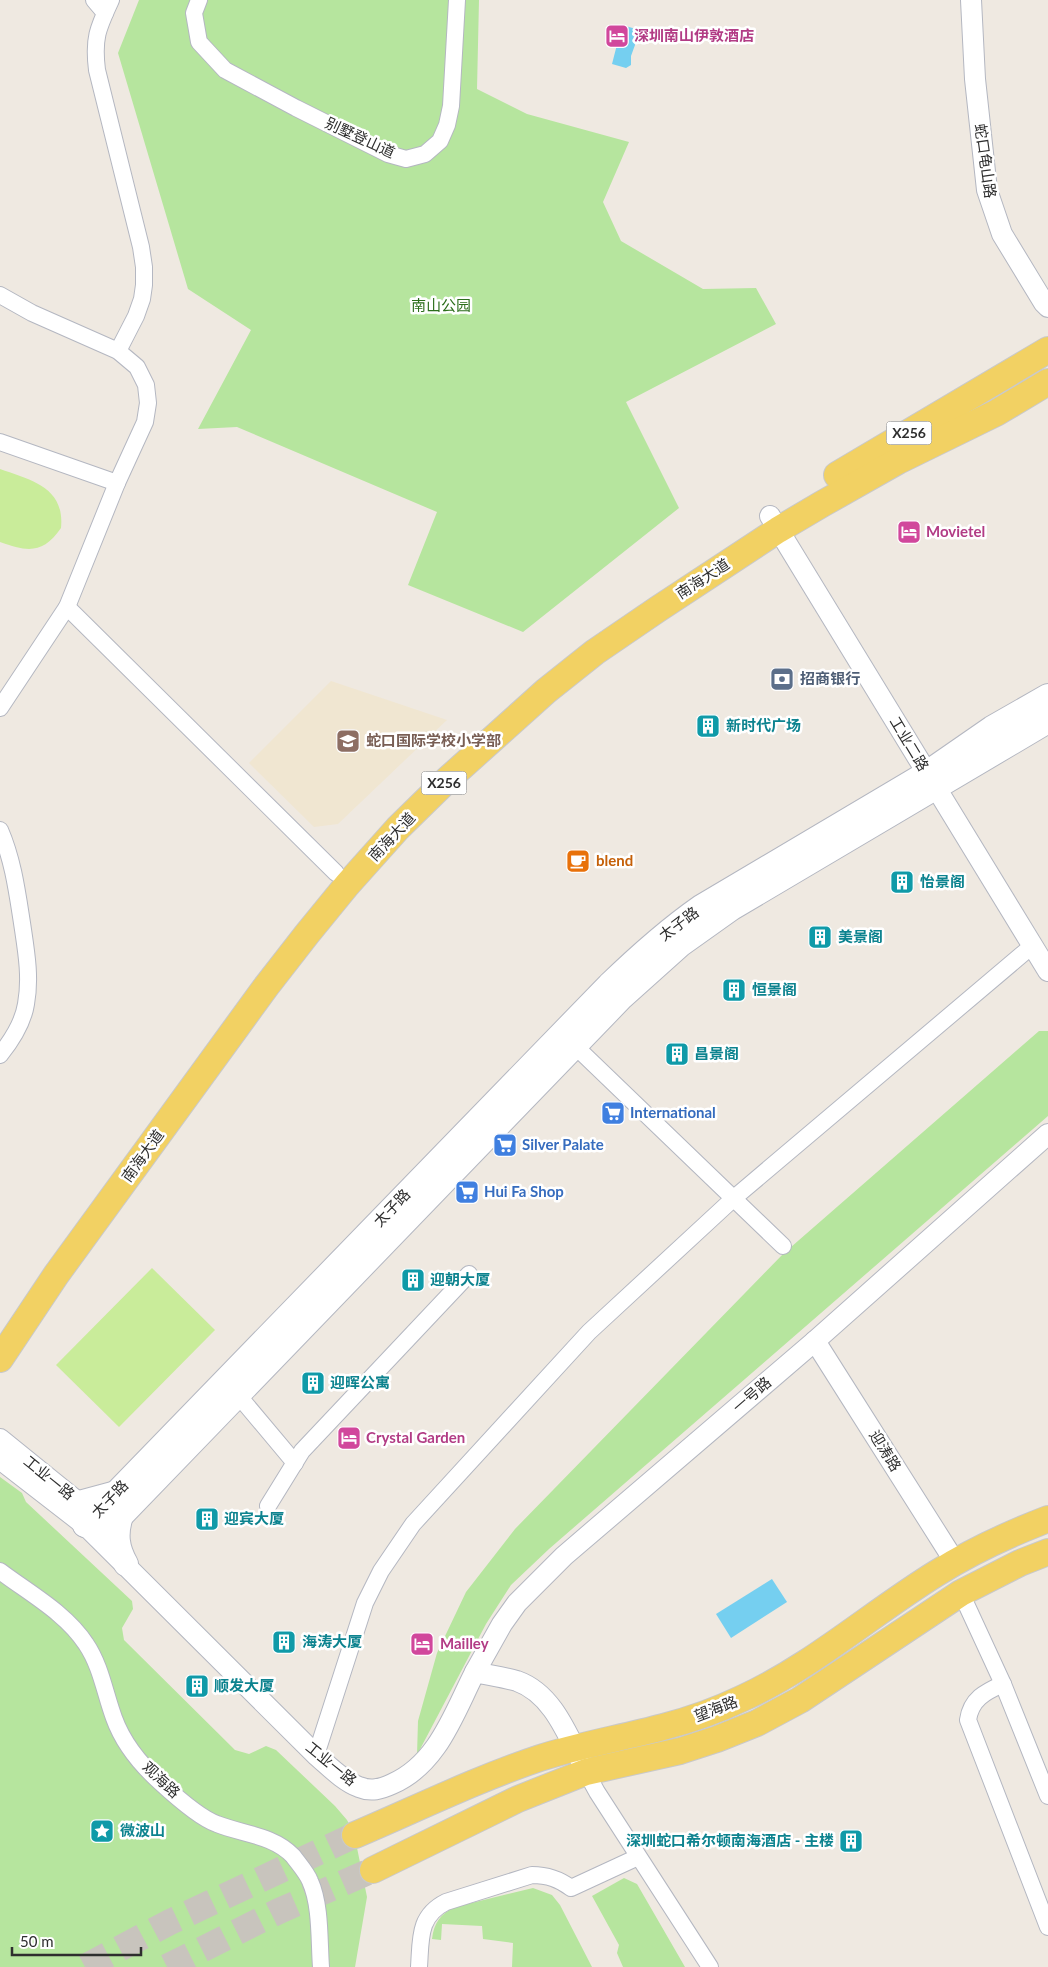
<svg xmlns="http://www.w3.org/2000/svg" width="1048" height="1967" font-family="Lato,'Noto Sans SC',sans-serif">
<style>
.education{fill:#f0e6d1}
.green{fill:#b6e59e}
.pitch{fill:#c9ec9a}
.water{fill:#75cff0}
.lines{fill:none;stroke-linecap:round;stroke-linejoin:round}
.primary-tunnel{stroke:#c8c4bd;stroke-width:26;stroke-dasharray:26 13;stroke-linecap:butt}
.minor-casing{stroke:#b4b7c1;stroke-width:18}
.tertiary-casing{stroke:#b4b7c1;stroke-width:22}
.secondary-casing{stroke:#b4b7c1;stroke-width:26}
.primary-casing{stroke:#c9c9c9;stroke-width:28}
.minor{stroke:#fff;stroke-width:16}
.tertiary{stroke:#fff;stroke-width:20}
.secondary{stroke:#fff;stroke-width:24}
.primary{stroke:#f2d163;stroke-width:26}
.labels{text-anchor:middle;stroke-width:5;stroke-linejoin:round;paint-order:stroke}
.shield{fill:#fff;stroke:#6d6d6d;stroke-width:1}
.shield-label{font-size:14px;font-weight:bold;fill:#2e2e2e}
.hotel-label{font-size:15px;font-weight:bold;fill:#b23c85;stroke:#fff;text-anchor:start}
.street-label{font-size:15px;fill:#2e2e2e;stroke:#fff}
.park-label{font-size:15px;fill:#2c6e1b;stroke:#fff}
.service-label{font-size:15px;font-weight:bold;fill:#4e5e75;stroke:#fff;text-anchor:start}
.culture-label{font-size:15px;font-weight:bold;fill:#0d838f;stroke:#fff;text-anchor:start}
.education-label{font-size:15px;font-weight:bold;fill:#785e54;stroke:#fff;text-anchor:start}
.food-label{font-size:15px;font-weight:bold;fill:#c56008;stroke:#fff;text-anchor:start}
.shop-label{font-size:15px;font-weight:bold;fill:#366cbe;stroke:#fff;text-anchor:start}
</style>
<rect width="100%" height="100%" fill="#efe9e1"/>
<polygon class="education" points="331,681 447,720 338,824 314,827 249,763"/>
<g class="green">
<polygon points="139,0 479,0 477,89 527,114 629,142 603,202 621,241 703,289 756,288 776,324 626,402 679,508 523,632 408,585 437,512 237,427 198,429 251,330 188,289 118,53"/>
<polygon points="1039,1031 1048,1031 1048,1116 549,1549 511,1585 486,1624 417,1755 418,1721 437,1653 466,1592 515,1529 783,1254"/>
<polygon points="0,1477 22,1493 26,1502 132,1601 133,1609 122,1628 124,1640 235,1750 249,1754 266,1746 276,1750 335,1806 347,1820 354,1833 367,1897 355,1967 0,1967"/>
<polygon points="624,1878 637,1884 685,1967 623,1967 617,1953 619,1945 592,1896"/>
<path d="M533 1888 552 1895 560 1905 592 1967H512L513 1943 483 1939 482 1926 442 1924 441 1940 432 1939C434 1923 440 1914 455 1907Z"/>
</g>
<g class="pitch">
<path d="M0 469C31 480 65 487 61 528 43 554 28 552 0 542Z"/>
<polygon points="152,1268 215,1330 119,1427 56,1365"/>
</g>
<g class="water">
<polygon points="622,25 636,29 639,34 631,56 631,65 626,68 612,64"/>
<polygon points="772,1579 787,1602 731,1638 716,1614"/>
</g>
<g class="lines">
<g class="primary-tunnel">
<polyline points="85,1967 170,1922 355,1835"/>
<polyline points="167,1967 279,1911 373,1870"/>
</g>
<g class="minor-casing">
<g id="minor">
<polyline points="94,0 105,13"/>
<path d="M111 0C98 28 93 38 97 70L141 247 144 267V285L142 299 136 316 118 351"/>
<polyline points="199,0 194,13 199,42 225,70 296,108 388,154 406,159 425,154 440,141 447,125 451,106 457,0"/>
<polyline points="0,295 32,313 118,351 137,367 146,385 148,403 145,422 117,483 67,607 0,708"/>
<polyline points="0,442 117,483"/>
<polyline points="67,607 336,873"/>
<path d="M0 830C13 860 17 891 22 923 26 950 31 977 26 1004 23 1023 12 1040 0 1055"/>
<polyline points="575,1046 783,1246"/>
<polyline points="238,1395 295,1463"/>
<polyline points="268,1506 302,1451 469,1274"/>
<path d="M0 1571C29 1593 66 1613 86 1644 101 1666 105 1694 114 1718 123 1743 140 1764 160 1782 173 1794 200 1818 217 1824 242 1834 273 1835 293 1856 298 1863 307 1873 310 1881 321 1905 319 1941 321 1967"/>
<polyline points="961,1593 1003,1684 1048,1796"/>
<path d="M1003 1684C985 1692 971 1699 968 1720L1048 1927"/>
<polyline points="316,1755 365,1603 381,1571 413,1524 589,1332 734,1198 1032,946"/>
<polyline points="586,1772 597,1792 710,1967"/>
<path d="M419 1967C421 1939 418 1916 446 1902L532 1875C548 1875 559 1879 571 1888L638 1857"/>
</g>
</g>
<g class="tertiary-casing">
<g id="tertiary">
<polyline points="971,0 975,79 987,190 1002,234 1044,303 1048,307"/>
<polyline points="770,516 1048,971"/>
<polyline points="815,1341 955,1562"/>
<polyline points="0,1439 79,1503 83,1518"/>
<path d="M0 1459 85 1525 316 1755C329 1766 343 1781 359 1787 371 1792 381 1789 392 1784 438 1764 454 1713 475 1672 488 1675 503 1677 517 1681 551 1693 566 1731 581 1761"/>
<polyline points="475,1672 502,1624 517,1603 564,1556 815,1341 1048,1134"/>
</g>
</g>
<g class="secondary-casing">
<g id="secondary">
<polyline points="79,1503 116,1493"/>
<path d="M121 1516C115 1534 117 1548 126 1564"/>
<path d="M85 1525 609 985C638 957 668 930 701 907L927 773 992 728 1048 696"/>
<polyline points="85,1525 121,1516 622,997 680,945 732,908 1048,721"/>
</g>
</g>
<g class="primary-casing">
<g id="primary">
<polyline points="837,475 1048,350"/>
<polyline points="0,1359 56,1275 265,988 307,934 347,885 398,828 447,780 546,691 595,652 658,609 778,530 822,504 898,461 996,413 1048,382"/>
<path d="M355 1835C416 1809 477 1779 540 1758 580 1745 622 1738 663 1727 690 1720 718 1710 743 1698 813 1666 872 1613 937 1573 972 1551 1009 1534 1048 1519"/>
<polyline points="373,1870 518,1799 586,1772 680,1751 717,1739 757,1723 800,1700 961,1593 1020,1563 1048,1552"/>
</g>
</g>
<use href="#minor" class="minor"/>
<use href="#tertiary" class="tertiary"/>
<use href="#secondary" class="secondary"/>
<use href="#primary" class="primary"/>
</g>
<defs>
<g id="hotel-square" transform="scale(1.25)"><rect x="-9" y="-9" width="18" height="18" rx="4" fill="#d1479c" stroke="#fff"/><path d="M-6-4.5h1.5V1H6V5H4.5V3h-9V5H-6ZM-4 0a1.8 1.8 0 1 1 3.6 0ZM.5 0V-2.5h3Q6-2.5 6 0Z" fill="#fff"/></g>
<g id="bank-square" transform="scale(1.25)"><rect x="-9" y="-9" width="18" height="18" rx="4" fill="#5c6f8a" stroke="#fff"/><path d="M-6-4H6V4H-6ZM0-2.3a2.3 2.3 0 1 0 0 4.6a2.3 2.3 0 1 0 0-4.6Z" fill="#fff"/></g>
<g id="building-square" transform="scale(1.25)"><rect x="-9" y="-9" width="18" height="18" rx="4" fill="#0f9aa8" stroke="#fff"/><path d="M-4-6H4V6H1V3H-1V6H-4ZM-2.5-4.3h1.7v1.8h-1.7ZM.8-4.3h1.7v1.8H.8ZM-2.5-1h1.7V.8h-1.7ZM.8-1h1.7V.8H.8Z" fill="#fff"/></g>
<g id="school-square" transform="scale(1.25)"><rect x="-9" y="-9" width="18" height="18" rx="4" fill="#8d6e63" stroke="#fff"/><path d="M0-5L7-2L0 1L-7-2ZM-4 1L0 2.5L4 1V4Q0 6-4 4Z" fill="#fff"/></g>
<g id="cafe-square" transform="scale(1.25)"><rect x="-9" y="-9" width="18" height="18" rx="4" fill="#e8710a" stroke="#fff"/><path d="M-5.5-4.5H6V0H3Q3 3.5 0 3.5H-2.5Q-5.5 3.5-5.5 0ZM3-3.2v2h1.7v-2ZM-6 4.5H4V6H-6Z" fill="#fff"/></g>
<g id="supermarket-square" transform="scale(1.25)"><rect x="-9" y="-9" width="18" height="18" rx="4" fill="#3f7fe0" stroke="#fff"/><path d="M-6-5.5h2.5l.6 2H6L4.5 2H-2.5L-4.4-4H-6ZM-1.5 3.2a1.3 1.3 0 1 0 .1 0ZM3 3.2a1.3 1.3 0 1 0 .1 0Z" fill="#fff"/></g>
<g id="sight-square" transform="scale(1.25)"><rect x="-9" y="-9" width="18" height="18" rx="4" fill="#0f9aa8" stroke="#fff"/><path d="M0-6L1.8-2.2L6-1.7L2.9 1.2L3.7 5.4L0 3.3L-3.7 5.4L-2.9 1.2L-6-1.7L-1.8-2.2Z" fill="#fff"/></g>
</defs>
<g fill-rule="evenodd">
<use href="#hotel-square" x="617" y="36"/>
<use href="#hotel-square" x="909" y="532"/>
<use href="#bank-square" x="782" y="679"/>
<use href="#building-square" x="708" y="726"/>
<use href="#school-square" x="348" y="741"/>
<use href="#cafe-square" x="578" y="861"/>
<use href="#building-square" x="902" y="882"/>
<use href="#building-square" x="820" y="937"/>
<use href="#building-square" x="734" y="990"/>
<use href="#building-square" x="677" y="1054"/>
<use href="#supermarket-square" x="613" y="1113"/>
<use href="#supermarket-square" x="505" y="1145"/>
<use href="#supermarket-square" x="467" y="1192"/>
<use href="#building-square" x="413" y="1280"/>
<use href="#building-square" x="313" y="1383"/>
<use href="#hotel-square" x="349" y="1438"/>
<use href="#building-square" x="207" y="1519"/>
<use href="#building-square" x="284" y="1642"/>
<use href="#hotel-square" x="422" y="1644"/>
<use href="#building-square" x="197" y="1686"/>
<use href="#sight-square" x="102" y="1831"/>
<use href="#building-square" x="851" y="1841"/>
</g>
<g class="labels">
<g class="shield">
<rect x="886.5" y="421.5" width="45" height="23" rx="4"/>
<rect x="421.5" y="771.5" width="45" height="23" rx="4"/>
</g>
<g class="shield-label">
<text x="909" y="438">X256</text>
<text x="444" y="788">X256</text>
</g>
<g class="hotel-label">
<text x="634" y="41">深圳南山伊敦酒店</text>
<text x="926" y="537">Movietel</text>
<text x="366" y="1443">Crystal Garden</text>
<text x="440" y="1649">Mailley</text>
</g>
<g class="street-label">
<text transform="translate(360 138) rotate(25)" y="5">别墅登山道</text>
<text transform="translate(985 161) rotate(82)" y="5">蛇口龟山路</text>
<text transform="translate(703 579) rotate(-33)" y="5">南海大道</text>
<text transform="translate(909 744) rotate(59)" y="5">工业二路</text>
<text transform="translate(392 837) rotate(-47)" y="5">南海大道</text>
<text transform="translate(679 924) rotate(-37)" y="5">太子路</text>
<text transform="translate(143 1156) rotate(-54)" y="5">南海大道</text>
<text transform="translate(392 1208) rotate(-46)" y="5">太子路</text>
<text transform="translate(752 1395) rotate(-41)" y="5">一号路</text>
<text transform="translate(885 1451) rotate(58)" y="5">迎涛路</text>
<text transform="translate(49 1478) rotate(39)" y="5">工业一路</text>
<text transform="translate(110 1499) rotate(-46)" y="5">太子路</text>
<text transform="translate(716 1709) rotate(-21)" y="5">望海路</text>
<text transform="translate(331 1764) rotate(39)" y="5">工业一路</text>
<text transform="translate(161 1780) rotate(43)" y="5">观海路</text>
</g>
<g class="park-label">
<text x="441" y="311">南山公园</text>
</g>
<g class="service-label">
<text x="800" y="684">招商银行</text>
</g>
<g class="culture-label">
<text x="726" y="731">新时代广场</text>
<text x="920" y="887">怡景阁</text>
<text x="838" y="942">美景阁</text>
<text x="752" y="995">恒景阁</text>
<text x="694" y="1059">昌景阁</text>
<text x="430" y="1285">迎朝大厦</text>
<text x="330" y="1388">迎晖公寓</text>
<text x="224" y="1524">迎宾大厦</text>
<text x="302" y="1647">海涛大厦</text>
<text x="214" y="1691">顺发大厦</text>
<text x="120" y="1836">微波山</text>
<text x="834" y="1846" text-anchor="end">深圳蛇口希尔顿南海酒店 - 主楼</text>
</g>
<g class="education-label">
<text x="366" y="746">蛇口国际学校小学部</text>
</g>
<g class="food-label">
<text x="596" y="866">blend</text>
</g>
<g class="shop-label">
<text x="630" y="1118">International</text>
<text x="522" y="1150">Silver Palate</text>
<text x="484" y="1197">Hui Fa Shop</text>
</g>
</g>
<path d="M12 1947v8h129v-8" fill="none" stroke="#2e2e2e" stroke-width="2.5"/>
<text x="20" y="1947" font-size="15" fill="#2e2e2e" stroke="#ffffff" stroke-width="4" paint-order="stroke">50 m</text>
</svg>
